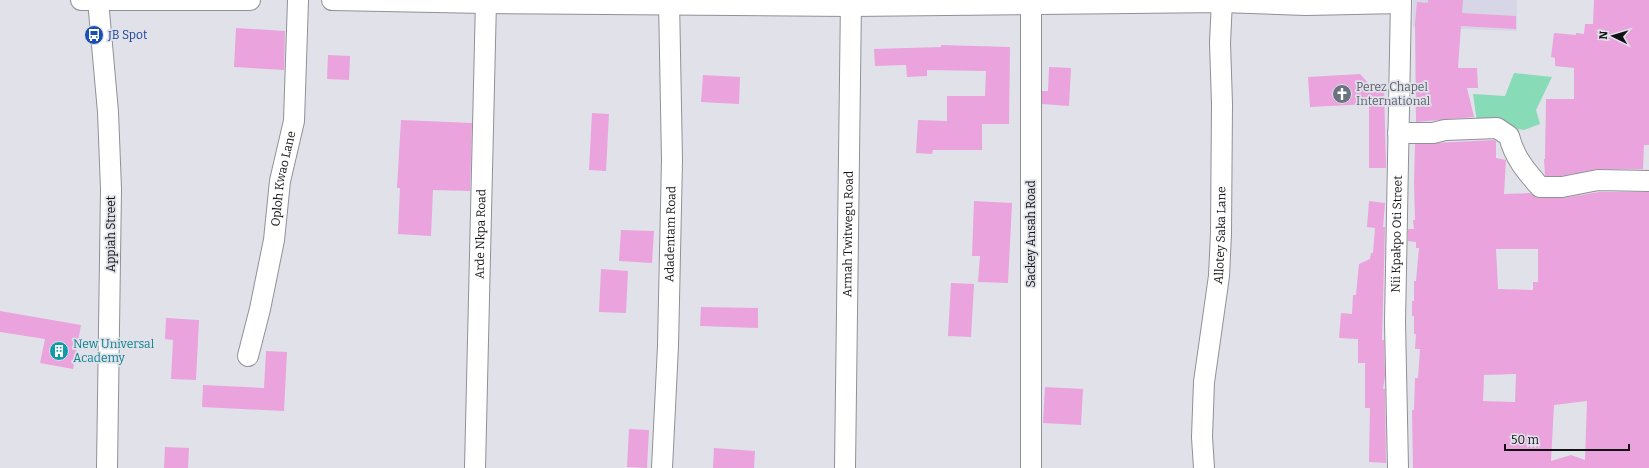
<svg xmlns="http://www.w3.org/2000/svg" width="1649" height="468" font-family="Bitter,serif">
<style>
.built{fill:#d7d6e6}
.green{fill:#88dbb7}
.building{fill:#eaa3dd;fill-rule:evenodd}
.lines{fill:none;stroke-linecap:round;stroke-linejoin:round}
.minor-casing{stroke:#909098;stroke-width:22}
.minor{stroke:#fff;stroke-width:20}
.labels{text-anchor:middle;stroke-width:3.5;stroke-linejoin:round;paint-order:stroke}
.transit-label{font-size:12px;fill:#164399;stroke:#e1e1ea;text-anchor:start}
.worship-label{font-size:12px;fill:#5b616d;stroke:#e1e1ea;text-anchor:start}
.street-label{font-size:12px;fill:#121215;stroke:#e1e1ea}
.culture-label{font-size:12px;fill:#0d838f;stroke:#e1e1ea;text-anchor:start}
</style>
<rect width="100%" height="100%" fill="#e1e1ea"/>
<polygon class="built" points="1413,0 1517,0 1517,31 1413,27"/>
<polygon class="green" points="1514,73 1552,77 1536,110 1540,124 1524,130 1477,122 1473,94 1505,96"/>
<g class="building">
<polygon points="1428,0 1463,0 1462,13 1516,16 1516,29 1461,26 1458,68 1477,68 1478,88 1467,88 1474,117 1416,122 1415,24 1417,2 1428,3"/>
<polygon points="1594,0 1649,0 1649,145 1644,145 1643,169 1598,169 1561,176 1545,176 1544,159 1545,159 1546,99 1574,99 1574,68 1555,66 1555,58 1551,57 1554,33 1576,35 1576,33 1584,34 1585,24 1593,24"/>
<polygon points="236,28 285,31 284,70 234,67"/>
<polygon points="941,45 1010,47 1009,124 982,124 982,150 933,150 932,154 916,153 918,120 947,121 947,96 985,96 986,71 927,70 927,76 907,77 906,65 875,66 874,49 941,47"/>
<polygon points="328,55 350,56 349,80 327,79"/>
<polygon points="1049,67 1071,68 1069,106 1042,104 1042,91 1048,91"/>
<polygon points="1360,74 1369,84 1384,84 1386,168 1369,168 1369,104 1310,107 1308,77"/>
<polygon points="703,75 740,77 739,104 701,102"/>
<polygon points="592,113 609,114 606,171 589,170"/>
<polygon points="401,120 472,123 470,191 433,190 431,236 398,234 400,188 397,188"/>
<path d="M1494 140 1496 141V158L1506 160 1504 194 1530 193 1535 197 1540 198H1562L1599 192H1649V468H1413L1412 410H1414L1415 378H1418L1420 349H1415L1416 334H1414V316H1412V301H1414V281H1416L1419 248H1416V242L1408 241V229H1414L1413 220H1415L1414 183 1415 144ZM1496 249H1538V282H1533V290L1498 289ZM1516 374 1515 402 1483 401 1484 375ZM1587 401 1585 460 1571 455 1551 461 1554 405Z"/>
<polygon points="974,201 1012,203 1008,283 978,282 980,256 972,256"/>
<polygon points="1369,201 1385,203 1383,227 1385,227 1382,340 1384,340 1385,376 1383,389 1385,389 1386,463 1369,462 1370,408 1365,408 1365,363 1358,363 1358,339 1339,338 1341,313 1352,314 1353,295 1356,295 1359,264 1370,259 1371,253 1373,253 1375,228 1367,227"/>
<polygon points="621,230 654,231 652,263 619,261"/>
<polygon points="601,269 628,271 626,313 599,312"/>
<polygon points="951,283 974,284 971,337 948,336"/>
<polygon points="701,307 758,308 758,328 700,326"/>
<polygon points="0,311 81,325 73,369 40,363 45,339 0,332"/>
<polygon points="166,318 199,320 196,380 171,379 173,340 165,339"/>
<polygon points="266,351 287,352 284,411 202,407 203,385 264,388"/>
<polygon points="1045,387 1083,389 1081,425 1043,423"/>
<polygon points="629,429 649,430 647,468 627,467"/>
<polygon points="165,447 189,448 188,468 164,468"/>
<polygon points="714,448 755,451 754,468 713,468"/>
</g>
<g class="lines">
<g class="minor-casing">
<g id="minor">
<polyline points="81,0 250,0"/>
<polyline points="98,0 108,112 111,189 107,468"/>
<polyline points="332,0 486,3 851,6 1222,2 1306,5 1401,3"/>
<path d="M1398 133H1433L1445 130 1497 128 1509 136C1514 157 1526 171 1540 187H1562L1598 180 1649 181"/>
<path id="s1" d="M248 356 260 309 274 240 280 181 294 121 298 0"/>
<path id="s2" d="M475 468 486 0"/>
<path id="s3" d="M662 468 668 346 672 160 669 0"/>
<path id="s4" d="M845 468 851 0"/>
<polyline points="1031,468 1031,0"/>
<path id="s5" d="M1204 468 1202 437 1204 382 1219 276 1221 233 1222 104 1220 43 1222 0"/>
<path id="s6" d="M1398 468 1395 322 1401 0"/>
</g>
</g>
<use href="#minor" class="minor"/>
</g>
<defs>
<g id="bus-disc" transform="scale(1)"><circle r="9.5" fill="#1a4fb4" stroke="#e1e1ea"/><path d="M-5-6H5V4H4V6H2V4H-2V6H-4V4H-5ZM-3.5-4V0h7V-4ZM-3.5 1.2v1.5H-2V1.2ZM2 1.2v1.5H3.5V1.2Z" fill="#fff"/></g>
<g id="church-disc" transform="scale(1)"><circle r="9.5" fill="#6b7280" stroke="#e1e1ea"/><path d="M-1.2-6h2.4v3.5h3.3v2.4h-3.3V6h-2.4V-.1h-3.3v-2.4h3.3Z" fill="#fff"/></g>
<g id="building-disc" transform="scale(1)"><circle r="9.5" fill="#0f9aa8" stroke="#e1e1ea"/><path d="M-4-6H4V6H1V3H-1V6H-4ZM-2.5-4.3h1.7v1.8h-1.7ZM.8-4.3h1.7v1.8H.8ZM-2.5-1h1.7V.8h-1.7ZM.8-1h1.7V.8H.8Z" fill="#fff"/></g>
</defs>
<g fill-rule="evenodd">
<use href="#bus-disc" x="94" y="35"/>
<use href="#church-disc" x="1342" y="94"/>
<use href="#building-disc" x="59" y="351"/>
</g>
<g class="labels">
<g class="transit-label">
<text x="108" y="39">JB Spot</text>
</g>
<g class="worship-label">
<text x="1356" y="91">Perez Chapel<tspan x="1356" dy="14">International</tspan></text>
</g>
<g class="street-label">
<text dy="4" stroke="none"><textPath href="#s1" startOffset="181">Oploh Kwao Lane</textPath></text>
<text transform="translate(111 234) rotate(-90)" y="4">Appiah Street</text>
<text dy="4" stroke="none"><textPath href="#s2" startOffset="234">Arde Nkpa Road</textPath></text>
<text dy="4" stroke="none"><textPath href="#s3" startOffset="234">Adadentam Road</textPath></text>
<text dy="4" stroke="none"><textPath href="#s4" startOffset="234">Armah Twitwegu Road</textPath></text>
<text transform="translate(1031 234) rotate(-90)" y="4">Sackey Ansah Road</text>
<text dy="4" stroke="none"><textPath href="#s6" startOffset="234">Nii Kpakpo Oti Street</textPath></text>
<text dy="4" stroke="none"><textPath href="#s5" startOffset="234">Allotey Saka Lane</textPath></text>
</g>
<g class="culture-label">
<text x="73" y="348">New Universal<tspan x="73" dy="14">Academy</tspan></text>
</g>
</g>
<g transform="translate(1613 36) rotate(275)" stroke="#e1e1ea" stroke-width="3" paint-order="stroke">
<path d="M0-3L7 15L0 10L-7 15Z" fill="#121215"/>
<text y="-6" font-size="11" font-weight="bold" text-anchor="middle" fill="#121215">N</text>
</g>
<path d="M1505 444v6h124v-6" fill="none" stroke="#121215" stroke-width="2"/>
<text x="1511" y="444" font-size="12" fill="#121215" stroke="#e1e1ea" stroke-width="3" paint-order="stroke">50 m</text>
</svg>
